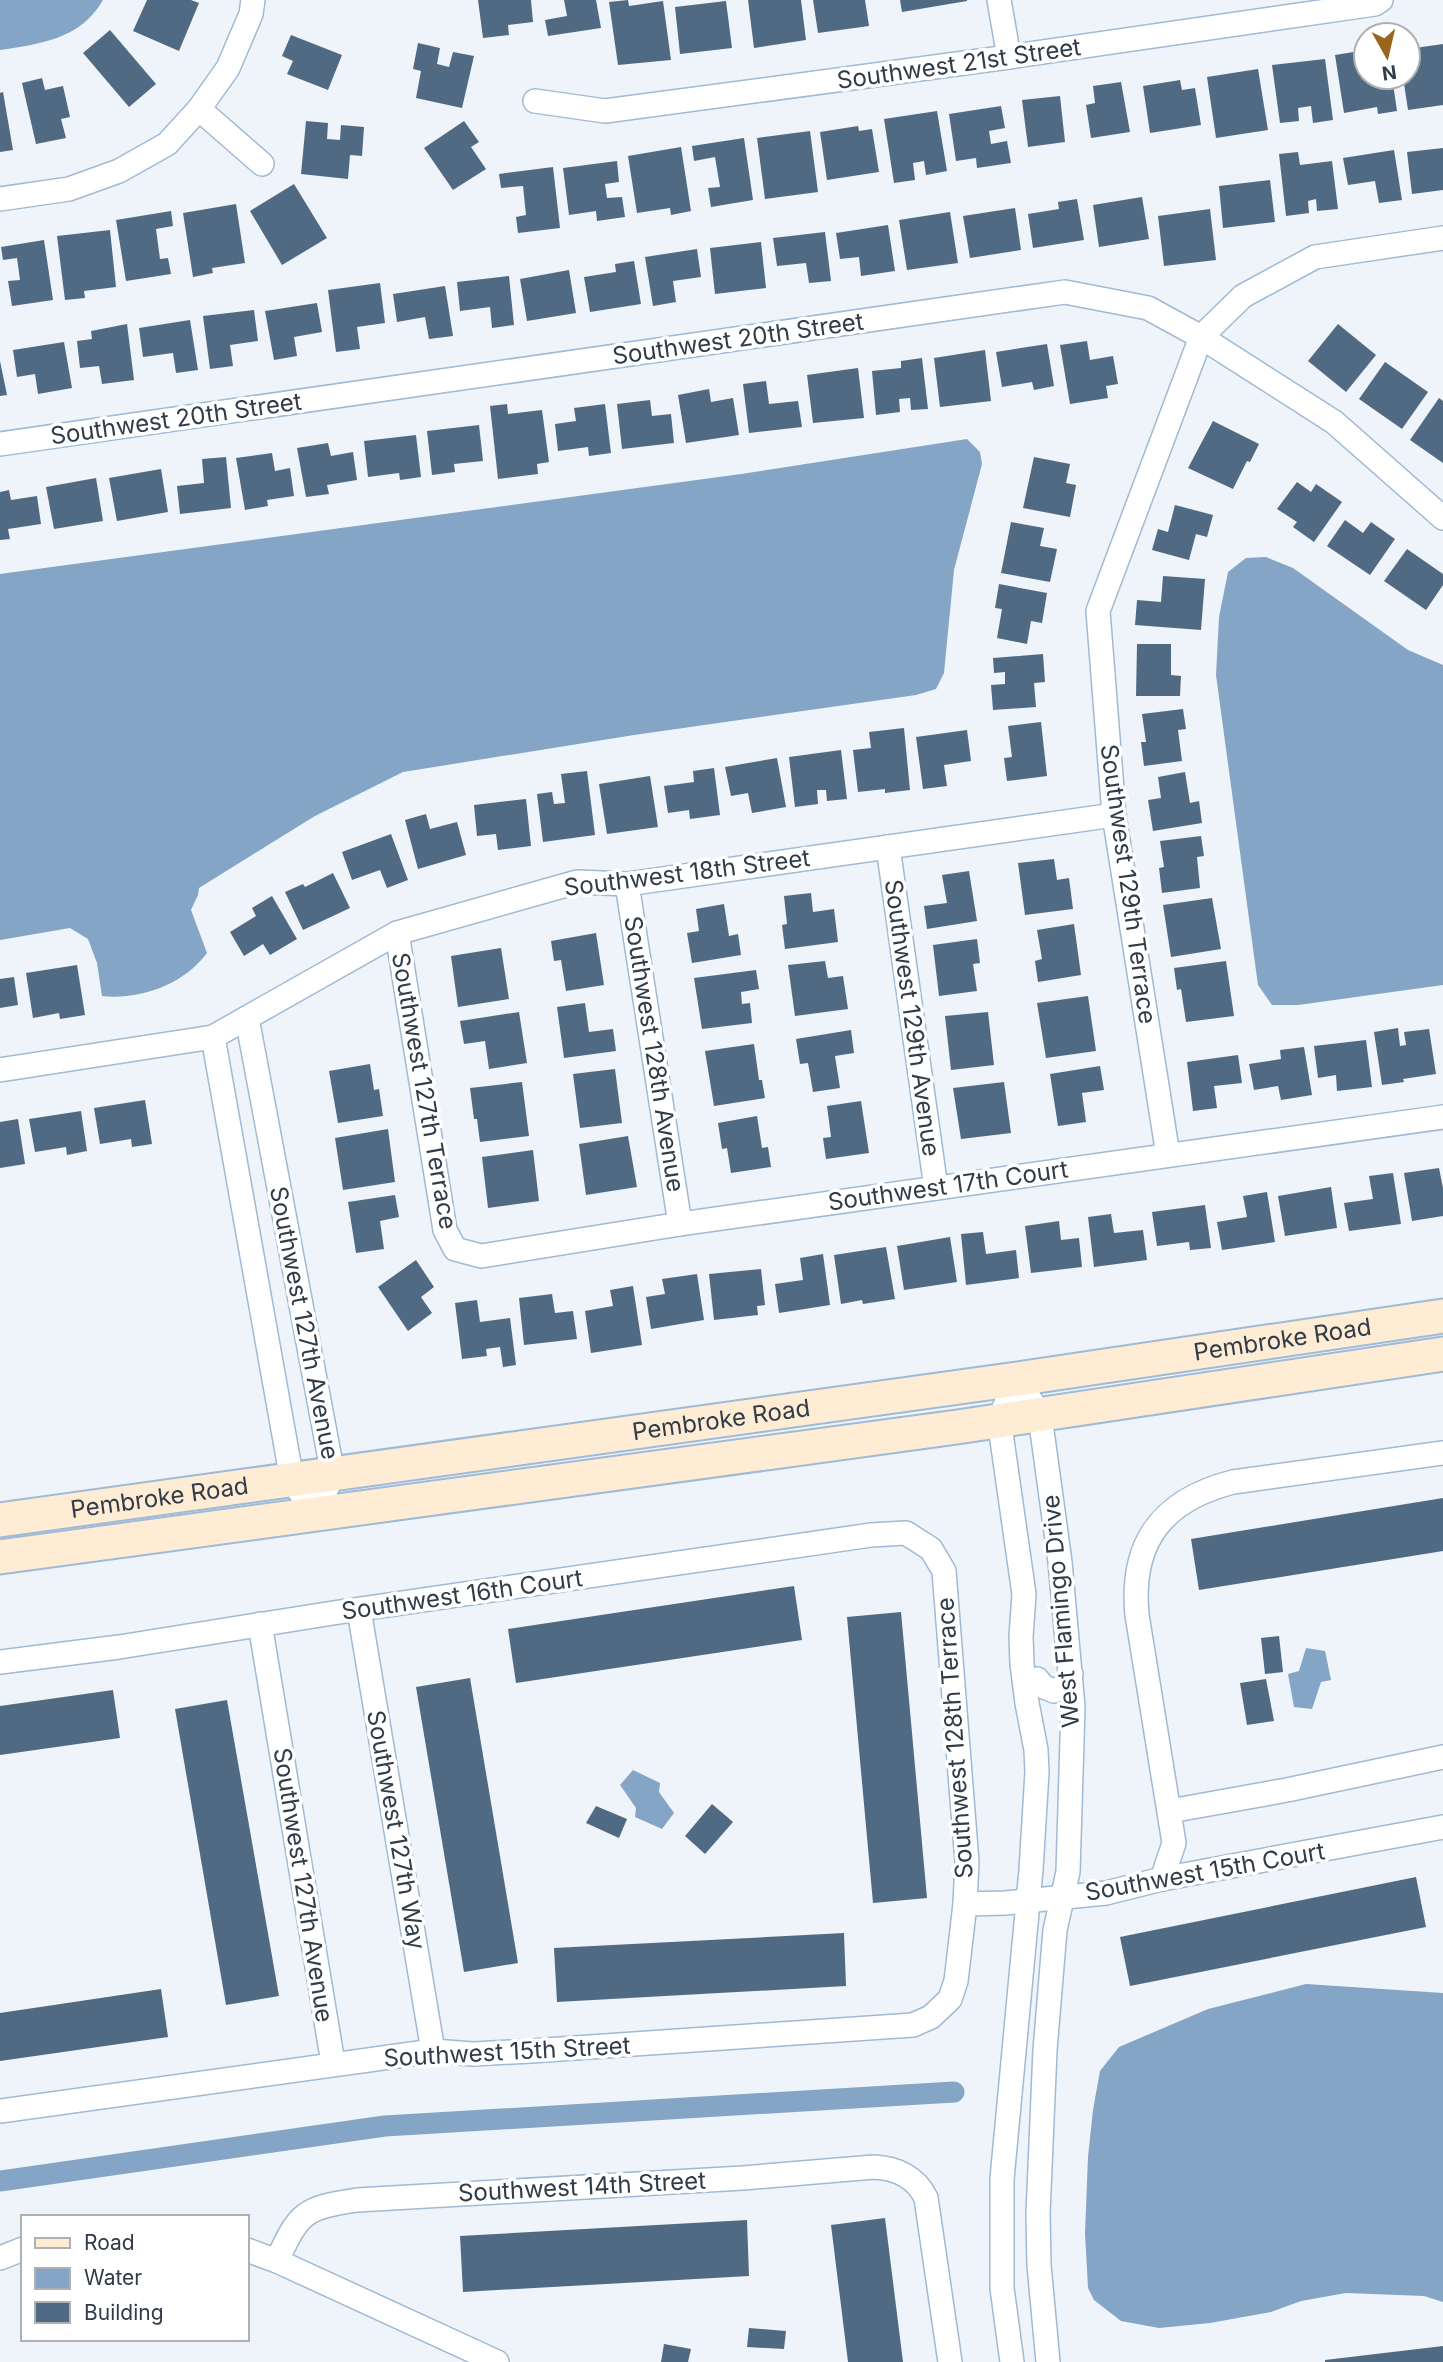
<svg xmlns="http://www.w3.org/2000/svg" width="1443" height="2362" font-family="Inter,sans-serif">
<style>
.water{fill:#84a5c6}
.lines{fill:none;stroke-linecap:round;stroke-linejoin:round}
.canal{stroke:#84a5c6;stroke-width:21}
.building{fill:#516a83}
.street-casing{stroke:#9fbad5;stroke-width:26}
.secondary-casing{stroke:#9fbad5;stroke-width:37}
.street{stroke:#fff;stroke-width:23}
.secondary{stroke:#feecd5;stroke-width:33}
.labels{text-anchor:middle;stroke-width:7;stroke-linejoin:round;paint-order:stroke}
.street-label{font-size:24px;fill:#313c48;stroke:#fff}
</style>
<rect width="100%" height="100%" fill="#eef4f9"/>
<g class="water">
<path d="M0 0H103C81 39 40 44 0 50Z"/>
<path d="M967 439 980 452 982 464 954 570 944 673 936 689 916 695 634 735 403 772 315 816 199 888 198 895 191 910 207 953C183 985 140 1000 102 996L97 963 88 939 70 928 0 940V574L741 474Z"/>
<polygon points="1266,557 1293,568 1408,650 1443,665 1443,985 1298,1005 1272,1005 1258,985 1216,675 1219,617 1228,572 1246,558"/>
<polygon points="1306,1648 1325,1651 1331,1680 1321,1682 1312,1709 1294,1707 1288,1674 1299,1671"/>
<polygon points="633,1770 660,1783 659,1792 674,1813 662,1829 635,1817 636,1808 620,1785"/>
<polygon points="1306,1984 1443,1993 1443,2302 1424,2296 1346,2293 1301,2301 1271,2312 1210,2323 1159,2328 1121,2321 1094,2300 1088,2288 1085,2233 1088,2157 1093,2110 1100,2071 1119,2047 1208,2009"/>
</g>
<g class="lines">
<polyline class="canal" points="0,2181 385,2126 954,2092"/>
</g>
<g class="building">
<polygon points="147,0 191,0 199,3 179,51 133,31"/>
<polygon points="478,0 531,0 533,22 508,25 509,35 483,38"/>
<polygon points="564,0 596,0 601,28 548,36 545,20 567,16"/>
<polygon points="628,0 629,6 663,1 671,60 618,65 609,2"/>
<polygon points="748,0 801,0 806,40 754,48"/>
<polygon points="813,0 865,0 869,26 818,33"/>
<polygon points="900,0 967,0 967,1 902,12"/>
<polygon points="726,1 732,48 680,54 675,7"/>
<polygon points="110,30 156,84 129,107 83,53"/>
<polygon points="291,35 342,55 328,90 287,74 293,61 282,56"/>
<polygon points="418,43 440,48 437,64 449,67 453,52 474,56 462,108 416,98 421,71 413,69"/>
<polygon points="1443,44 1443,105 1408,110 1403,77 1408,77 1408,49"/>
<polygon points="1366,50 1366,77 1392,77 1397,111 1378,114 1377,107 1344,113 1335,55"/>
<polygon points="1325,59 1333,120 1313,123 1311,106 1298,108 1299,121 1280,123 1272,65"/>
<polygon points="1258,69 1268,130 1216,138 1207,77"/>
<polygon points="42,78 45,90 63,86 70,117 61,119 66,138 36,144 22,83"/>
<polygon points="1180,80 1182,90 1195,88 1201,125 1150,133 1143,86"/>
<polygon points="1121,82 1130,132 1091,138 1086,105 1095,103 1093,86"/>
<polygon points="3,92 13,150 0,152 0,93"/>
<polygon points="1060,96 1065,142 1028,147 1022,100"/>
<polygon points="1001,106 1005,128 989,131 991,144 1007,141 1011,163 977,168 976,158 956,161 949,114"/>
<polygon points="937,111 947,171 926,175 924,161 913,163 915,180 894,183 884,119"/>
<polygon points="306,121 328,123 327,139 340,140 341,125 364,127 362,156 350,155 348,179 301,174"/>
<polygon points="464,121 479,142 471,147 486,169 453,190 424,148"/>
<polygon points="858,126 859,131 872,129 879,172 827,180 820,132"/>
<polygon points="810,131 818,192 765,199 757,138"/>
<polygon points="744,138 753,200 711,207 708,188 720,187 715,157 694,161 692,146"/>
<polygon points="681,147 691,211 671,215 670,208 637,213 628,156"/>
<polygon points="1443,148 1443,190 1412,194 1407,152"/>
<polygon points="1394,150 1402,200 1379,203 1375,181 1348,185 1343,158"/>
<polygon points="1298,152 1300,165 1332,161 1338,209 1317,211 1316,199 1308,201 1309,213 1286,216 1279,154"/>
<polygon points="617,161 619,182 605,184 607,198 622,197 625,217 597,221 596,211 569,215 563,168"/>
<polygon points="553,167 560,228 518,233 516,217 526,215 523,186 501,188 499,174"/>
<polygon points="1270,180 1275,222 1223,228 1219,186"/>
<polygon points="294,184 327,238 282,265 250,211"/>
<polygon points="1142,197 1149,239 1099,247 1093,205"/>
<polygon points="1077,199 1084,240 1033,248 1028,214 1059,209 1058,202"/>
<polygon points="236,204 245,263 212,268 213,273 193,277 183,213"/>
<polygon points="1015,208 1021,250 970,258 963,216"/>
<polygon points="1210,209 1216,260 1164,266 1158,216"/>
<polygon points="171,211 173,226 156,229 160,259 168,258 171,274 126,281 116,220"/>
<polygon points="950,212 958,263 907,270 899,220"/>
<polygon points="888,225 895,271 861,276 859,257 840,259 836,233"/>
<polygon points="110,230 116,287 84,291 85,298 65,300 57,236"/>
<polygon points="825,232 831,281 809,283 806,263 777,266 773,238"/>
<polygon points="44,240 53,300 12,306 8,281 20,280 17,258 3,260 1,247"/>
<polygon points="761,242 766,288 715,294 710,248"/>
<polygon points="697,249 701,277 673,281 676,302 653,306 645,257"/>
<polygon points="634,261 641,304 590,312 584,277 616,272 615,264"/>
<polygon points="569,270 576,313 527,321 520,279"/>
<polygon points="509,276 514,325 492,328 490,307 460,311 457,282"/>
<polygon points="380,283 385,323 357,327 360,349 336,352 328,290"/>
<polygon points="445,286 453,336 429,339 425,317 397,322 393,294"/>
<polygon points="317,303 322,332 294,337 297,356 274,360 265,311"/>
<polygon points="254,310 258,341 230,345 233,366 210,369 203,316"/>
<polygon points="190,320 198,370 176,373 173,353 143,357 139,328"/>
<polygon points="127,324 134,380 102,384 99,366 80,368 77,341 92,339 91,331"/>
<polygon points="1338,324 1376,355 1346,392 1308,361"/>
<polygon points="1087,341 1090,360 1113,356 1118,384 1106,386 1108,398 1070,404 1060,345"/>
<polygon points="64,342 72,388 38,394 35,374 17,377 13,350"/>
<polygon points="1047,344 1054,386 1034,390 1032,382 1002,387 996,352"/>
<polygon points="985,350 991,401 940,407 934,358"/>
<polygon points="922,358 928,409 911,410 910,398 899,399 900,412 876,415 872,371 901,368 901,361"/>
<polygon points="0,361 7,395 0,396"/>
<polygon points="1385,362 1428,392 1402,429 1359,399"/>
<polygon points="858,368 864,418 813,423 807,375"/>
<polygon points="766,381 769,404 798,401 802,427 749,433 743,384"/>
<polygon points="709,389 711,402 733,398 739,435 686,443 678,395"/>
<polygon points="1439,398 1443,401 1443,463 1410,440"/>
<polygon points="650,400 652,416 671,414 674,443 622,449 617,404"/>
<polygon points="507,404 508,414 542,410 549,462 537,464 538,474 498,479 490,406"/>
<polygon points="605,404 611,453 589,456 588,447 558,451 555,424 576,421 574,408"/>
<polygon points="1213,421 1259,444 1250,462 1247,461 1233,489 1188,468"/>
<polygon points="479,425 483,461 454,464 455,472 432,475 427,431"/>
<polygon points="416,435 421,477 400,480 399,473 368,477 364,441"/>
<polygon points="328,443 331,456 353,452 357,480 327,485 329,494 306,497 297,448"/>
<polygon points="272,453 275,471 290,468 294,496 267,500 268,506 245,510 236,458"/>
<polygon points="226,457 231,508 180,514 177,486 204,483 202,459"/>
<polygon points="1034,457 1070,464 1066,483 1076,485 1070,517 1023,508"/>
<polygon points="161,469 168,512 117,521 109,478"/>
<polygon points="96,478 103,521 54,529 46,487"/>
<polygon points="1297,482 1311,492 1316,484 1342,502 1314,542 1293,527 1297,522 1277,509"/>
<polygon points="9,490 11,500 37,496 41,524 8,529 10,539 0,540 0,492"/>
<polygon points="1175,505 1213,515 1207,537 1196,534 1189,560 1152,550 1158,529 1168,532"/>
<polygon points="1345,520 1363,533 1371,522 1395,539 1370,575 1327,546"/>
<polygon points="1011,522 1044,528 1040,546 1057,549 1050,582 1001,573"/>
<polygon points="1407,549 1443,574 1443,585 1426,610 1384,581"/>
<polygon points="1163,576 1205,579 1201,630 1135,625 1137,600 1161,602"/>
<polygon points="999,584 1047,593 1042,623 1031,621 1027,644 997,638 1002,609 995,608"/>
<polygon points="1137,644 1171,644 1171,675 1181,676 1180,696 1136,696"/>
<polygon points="1043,654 1045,682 1034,683 1036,707 993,710 991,685 1005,684 1005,672 994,673 993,658"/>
<polygon points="1183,709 1186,729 1178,730 1182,761 1144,766 1141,742 1146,742 1142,714"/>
<polygon points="1041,722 1047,776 1007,781 1004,758 1012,757 1008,726"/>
<polygon points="904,728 910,790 885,793 885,789 858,792 853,750 871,748 869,732"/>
<polygon points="967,730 971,761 944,765 947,786 923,789 916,737"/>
<polygon points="841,750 847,799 827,801 826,790 817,790 818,804 795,807 789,757"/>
<polygon points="777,758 786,807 752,813 748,793 731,796 725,767"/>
<polygon points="714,768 720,815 690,819 689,810 668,813 664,786 694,782 693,771"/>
<polygon points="587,771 595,835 543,842 537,794 552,792 554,804 565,803 561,774"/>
<polygon points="1185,772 1190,803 1199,801 1202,823 1153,831 1148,800 1161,798 1158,777"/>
<polygon points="650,776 658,827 607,834 599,784"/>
<polygon points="526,799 531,846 498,850 496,834 477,836 474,805"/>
<polygon points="426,814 430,829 457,822 466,855 418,869 405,820"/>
<polygon points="391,834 408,880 387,888 380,870 352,880 342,852"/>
<polygon points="1201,836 1204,856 1197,857 1200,888 1162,893 1159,868 1164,867 1160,841"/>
<polygon points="1054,859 1057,880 1069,878 1073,909 1025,915 1018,863"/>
<polygon points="969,871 977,921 927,929 924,906 947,903 942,875"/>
<polygon points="333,873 350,908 303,930 285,892 303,884 305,887"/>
<polygon points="811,893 813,912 834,909 838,942 785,949 782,925 787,924 784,896"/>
<polygon points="272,896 297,939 270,955 263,944 244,956 230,932 256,916 252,908"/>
<polygon points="1212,898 1221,949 1171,957 1163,905"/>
<polygon points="724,904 729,936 738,934 741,955 692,963 687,933 699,931 696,909"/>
<polygon points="1074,924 1081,975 1038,982 1035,961 1042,959 1037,930"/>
<polygon points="596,933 604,985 566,991 561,960 554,961 551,941"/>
<polygon points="977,939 980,963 973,964 977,991 939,996 933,945"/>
<polygon points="501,948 509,999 458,1007 451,956"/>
<polygon points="825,961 828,978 843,976 848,1009 795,1016 788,965"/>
<polygon points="1226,961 1234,1016 1186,1022 1181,989 1177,990 1174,968"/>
<polygon points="77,965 85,1015 60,1019 59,1013 33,1018 26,973"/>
<polygon points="756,970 759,989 741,992 742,1004 750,1003 752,1023 702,1029 694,978"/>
<polygon points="14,977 18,1005 0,1008 0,979"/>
<polygon points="1088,996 1096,1051 1046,1058 1037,1003"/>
<polygon points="585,1003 589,1032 613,1029 616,1051 564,1058 557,1007"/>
<polygon points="519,1012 527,1063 489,1069 485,1041 464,1044 460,1021"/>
<polygon points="988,1012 994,1065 951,1070 945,1016"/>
<polygon points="1398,1028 1400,1046 1406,1045 1404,1032 1429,1029 1436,1074 1403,1079 1404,1082 1382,1085 1374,1032"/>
<polygon points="851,1030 854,1053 835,1056 840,1088 813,1092 808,1063 800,1064 796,1039"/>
<polygon points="1366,1040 1372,1087 1337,1091 1336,1075 1318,1078 1314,1046"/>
<polygon points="754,1044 759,1080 762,1080 765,1098 714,1106 705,1051"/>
<polygon points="1304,1047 1312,1095 1281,1100 1278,1086 1254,1090 1249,1064 1281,1059 1280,1050"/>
<polygon points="1238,1055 1242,1083 1214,1086 1217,1108 1193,1111 1187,1062"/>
<polygon points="370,1064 374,1090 379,1089 383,1116 338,1123 329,1071"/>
<polygon points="1100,1066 1104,1090 1082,1093 1086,1122 1058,1126 1050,1074"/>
<polygon points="615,1069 622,1123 580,1128 573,1074"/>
<polygon points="522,1082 529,1136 480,1142 477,1119 474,1119 470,1088"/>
<polygon points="1004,1082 1011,1133 961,1139 953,1088"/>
<polygon points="145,1100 152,1144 132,1147 131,1139 100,1144 94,1108"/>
<polygon points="861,1101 869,1153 826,1159 823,1138 831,1137 827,1106"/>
<polygon points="81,1111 87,1151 67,1155 66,1147 35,1152 29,1119"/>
<polygon points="757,1116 762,1148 768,1147 771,1167 731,1173 727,1148 722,1149 718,1123"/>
<polygon points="18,1119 25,1164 0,1168 0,1122"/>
<polygon points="388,1129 395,1182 343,1190 335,1138"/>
<polygon points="628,1136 637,1187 586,1195 579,1144"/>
<polygon points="533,1150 539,1201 488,1208 482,1157"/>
<polygon points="1439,1168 1443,1188 1443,1216 1412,1221 1404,1173"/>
<polygon points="1393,1173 1401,1224 1349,1231 1344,1203 1373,1199 1369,1176"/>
<polygon points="1331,1187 1337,1228 1285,1236 1278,1196"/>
<polygon points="1267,1192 1275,1242 1222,1250 1217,1222 1247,1217 1243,1196"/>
<polygon points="395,1195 399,1217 380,1221 384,1249 356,1253 348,1202"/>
<polygon points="1205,1205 1211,1248 1190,1250 1189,1242 1157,1246 1152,1212"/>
<polygon points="1111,1214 1114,1233 1143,1230 1147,1260 1094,1267 1088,1217"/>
<polygon points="1059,1221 1061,1240 1079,1238 1082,1267 1031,1273 1025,1226"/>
<polygon points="983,1232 986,1254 1016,1250 1019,1278 966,1285 961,1234"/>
<polygon points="950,1237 957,1282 904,1290 897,1246"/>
<polygon points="886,1247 895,1299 863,1304 862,1300 841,1304 834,1255"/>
<polygon points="823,1254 830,1305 779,1313 775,1284 803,1280 800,1258"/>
<polygon points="416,1260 434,1287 421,1297 432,1313 408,1331 378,1287"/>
<polygon points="761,1269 765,1305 757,1306 758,1315 714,1320 709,1274"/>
<polygon points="697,1274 704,1320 651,1329 646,1297 665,1294 662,1279"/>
<polygon points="633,1286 642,1345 591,1353 585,1311 613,1306 610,1290"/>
<polygon points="552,1294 555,1313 573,1311 577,1339 524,1345 519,1298"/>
<polygon points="477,1300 480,1322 510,1318 516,1365 503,1367 500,1347 486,1349 487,1356 462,1359 455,1303"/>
<polygon points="1443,1498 1443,1551 1199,1590 1191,1539"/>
<polygon points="794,1586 802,1640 516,1683 508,1629"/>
<polygon points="901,1612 927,1898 873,1903 847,1617"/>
<polygon points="1279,1636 1283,1672 1265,1674 1261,1638"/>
<polygon points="470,1678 518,1963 464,1972 416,1687"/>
<polygon points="1266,1679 1274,1721 1247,1725 1240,1683"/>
<polygon points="113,1690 120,1738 0,1755 0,1706"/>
<polygon points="227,1700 279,1996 226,2005 175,1709"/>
<polygon points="712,1804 733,1822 705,1854 685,1836"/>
<polygon points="596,1806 627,1819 619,1838 586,1823"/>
<polygon points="1416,1877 1426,1927 1130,1986 1120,1937"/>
<polygon points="844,1933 846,1986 557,2002 554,1948"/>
<polygon points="161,1989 168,2037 0,2061 0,2013"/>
<polygon points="885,2218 903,2362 848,2362 831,2225"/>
<polygon points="747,2220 749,2276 463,2292 460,2236"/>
<polygon points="749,2328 786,2331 784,2349 747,2347"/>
<polygon points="664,2344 691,2349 688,2362 661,2362"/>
<polygon points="1443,2346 1443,2362 1325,2362 1325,2360"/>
</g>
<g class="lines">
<g class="street-casing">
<g id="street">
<polyline points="999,0 1009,57"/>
<polyline points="535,101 605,111 1009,57 1375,4 1381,0"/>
<polyline points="199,109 262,164"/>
<polyline points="0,199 69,189 119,171 167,144 199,109 228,68 251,14 253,0"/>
<polyline points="0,444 1065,292 1148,308 1201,337 1243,296 1315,257 1443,238"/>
<polyline points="888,847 936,1188"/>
<polyline points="627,884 680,1224"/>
<polyline points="397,933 445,1230 455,1249 481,1256 680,1224 1443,1117"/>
<polyline points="247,1018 333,1475 315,1514"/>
<polyline points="213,1037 292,1480 315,1514"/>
<polyline points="0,1070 213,1037 397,933 577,882 627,884 1114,815"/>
<polyline points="1168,1155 1114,815 1098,611 1201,337 1334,422 1443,518"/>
<polyline points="1017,1379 1039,1413 1043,1438 1060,1562 1073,1707 1068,1872 1055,1930 1045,2050 1038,2214 1039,2265 1048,2362"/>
<polyline points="359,1610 433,2051"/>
<polyline points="260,1624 333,2063"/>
<polyline points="0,1662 119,1647 333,1613 871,1535 906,1533 931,1549 944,1571 967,1862 965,1904 956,1981 950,1999 931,2017 913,2025 531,2051 473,2054 433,2051 0,2111"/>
<polyline points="1037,1679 1044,1687 1054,1691 1064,1686 1071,1674"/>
<polyline points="1170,1811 1287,1790 1443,1757"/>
<path d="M1162 1879 1174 1843 1137 1615C1130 1541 1163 1500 1233 1482L1443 1453"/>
<polyline points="965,1904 1005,1903 1106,1893 1162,1879 1443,1827"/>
<polyline points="247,2250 277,2261 497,2362"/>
<polyline points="0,2258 23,2249"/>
<path d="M277 2261C299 2212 304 2208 357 2200L743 2178 874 2167C896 2168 916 2177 926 2198L950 2362"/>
<polyline points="1012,2362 1002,2288 1002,2179 1031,1870 1037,1772 1036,1750 1027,1703 1022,1664 1021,1637 1024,1594 999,1419 1017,1379"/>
</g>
</g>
<g class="secondary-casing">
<g id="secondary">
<path id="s1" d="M0 1520 1017 1379 1443 1316"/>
<polyline points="0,1557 957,1427 1443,1354"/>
</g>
</g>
<use href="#street" class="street"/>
<use href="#secondary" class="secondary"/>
</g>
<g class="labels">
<g class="street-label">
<text transform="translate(959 64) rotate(-8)" y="8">Southwest 21st Street</text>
<text transform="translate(738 339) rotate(-8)" y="8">Southwest 20th Street</text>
<text transform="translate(176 419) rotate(-8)" y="8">Southwest 20th Street</text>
<text transform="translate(687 873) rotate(-7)" y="8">Southwest 18th Street</text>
<text transform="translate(1128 884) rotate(82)" y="8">Southwest 129th Terrace</text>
<text transform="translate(912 1018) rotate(82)" y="8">Southwest 129th Avenue</text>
<text transform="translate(654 1054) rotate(81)" y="8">Southwest 128th Avenue</text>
<text transform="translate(424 1091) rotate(80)" y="8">Southwest 127th Terrace</text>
<text transform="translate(948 1186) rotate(-8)" y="8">Southwest 17th Court</text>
<text transform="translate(304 1323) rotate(79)" y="8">Southwest 127th Avenue</text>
<text dy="8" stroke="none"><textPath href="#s1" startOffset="1295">Pembroke Road</textPath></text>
<text dy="8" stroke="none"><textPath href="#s1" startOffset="728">Pembroke Road</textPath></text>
<text dy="8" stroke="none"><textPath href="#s1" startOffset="161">Pembroke Road</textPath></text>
<text transform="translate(462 1595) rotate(-8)" y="8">Southwest 16th Court</text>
<text transform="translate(1061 1611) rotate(-95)" y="8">West Flamingo Drive</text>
<text transform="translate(955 1738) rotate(-94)" y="8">Southwest 128th Terrace</text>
<text transform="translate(396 1830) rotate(80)" y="8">Southwest 127th Way</text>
<text transform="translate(1205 1872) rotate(-10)" y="8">Southwest 15th Court</text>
<text transform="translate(303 1885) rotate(81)" y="8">Southwest 127th Avenue</text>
<text transform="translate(507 2052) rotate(-3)" y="8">Southwest 15th Street</text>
<text transform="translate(582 2187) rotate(-3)" y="8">Southwest 14th Street</text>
</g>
</g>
<rect x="21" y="2215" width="228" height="126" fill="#ffffff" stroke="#adb1b6" stroke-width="2"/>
<rect x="35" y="2238" width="35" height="10" fill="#feecd5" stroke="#adb1b6" stroke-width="2"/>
<text x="84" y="2250" font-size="21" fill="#313c48">Road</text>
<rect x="35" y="2268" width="35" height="21" fill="#84a5c6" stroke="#adb1b6" stroke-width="2"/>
<text x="84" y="2285" font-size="21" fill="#313c48">Water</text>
<rect x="35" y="2302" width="35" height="21" fill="#516a83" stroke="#adb1b6" stroke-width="2"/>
<text x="84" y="2320" font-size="21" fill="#313c48">Building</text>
<g transform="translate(1387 56) rotate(172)"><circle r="33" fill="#ffffff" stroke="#adb1b6" stroke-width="2"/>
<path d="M0-5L12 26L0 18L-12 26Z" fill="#9a661d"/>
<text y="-10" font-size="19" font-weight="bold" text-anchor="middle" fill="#313c48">N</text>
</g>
</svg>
